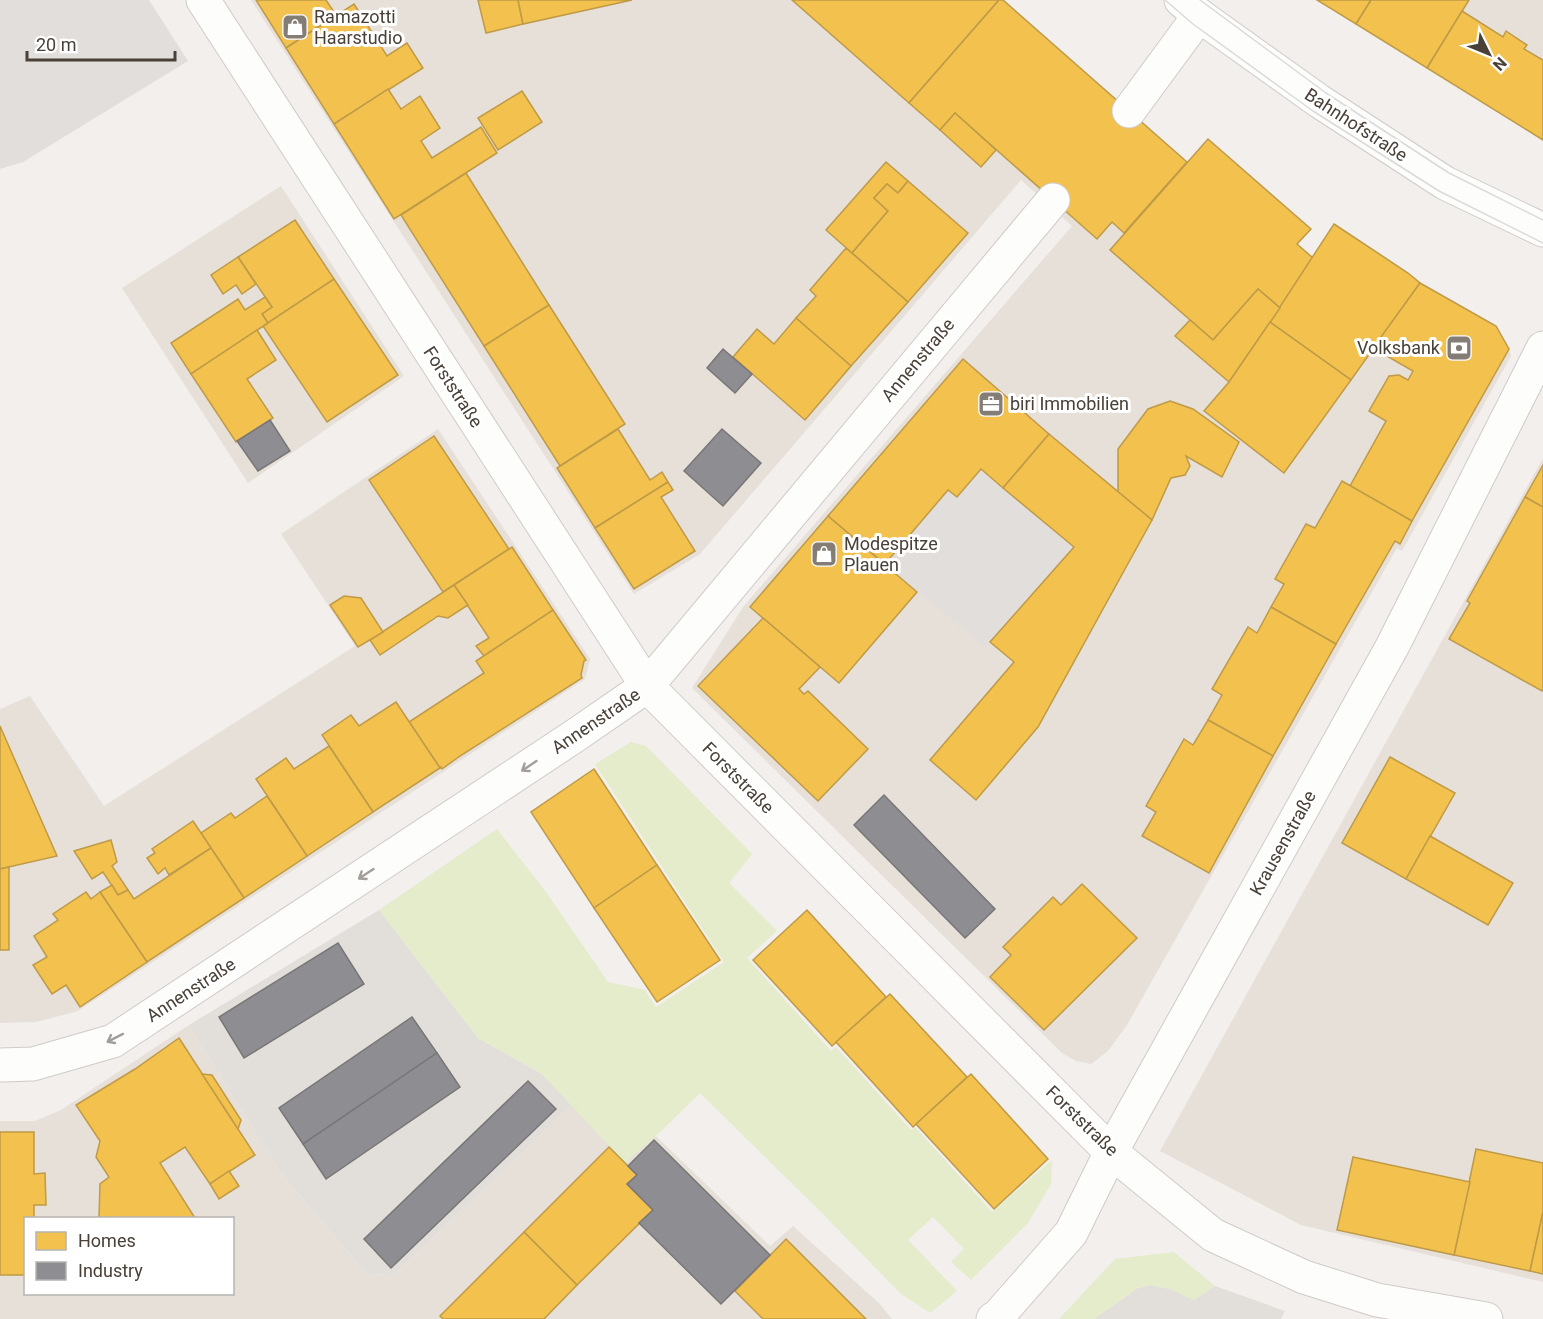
<svg xmlns="http://www.w3.org/2000/svg" width="1543" height="1319" font-family="Roboto,sans-serif">
<style>
.residential{fill:#e6e0d9;fill-rule:evenodd}
.industrial{fill:#e2deda}
.green{fill:#e4eccc}
.parking{fill:#e2dedc}
.homes{fill:#f2c14e;stroke:#bf9a47;stroke-width:1.5}
.industry{fill:#8d8d92;stroke:#797677;stroke-width:1.5}
.lines{fill:none;stroke-linecap:round;stroke-linejoin:round}
.street-casing{stroke:#cfcbc8;stroke-width:35}
.street{stroke:#fdfdfc;stroke-width:33}
.tram{stroke:#dadad9;stroke-width:1.5}
.oneway{stroke:#a39e9a}
.labels{text-anchor:middle;stroke-width:6;stroke-linejoin:round;paint-order:stroke}
.poi-label{font-size:18px;fill:#494037;stroke:#fff;text-anchor:start}
.street-label{font-size:18px;fill:#494037;stroke:#fff}
</style>
<rect width="100%" height="100%" fill="#f2efec"/>
<g class="residential">
<polygon points="251,0 1003,0 1187,162 1208,139 1311,229 1297,244 1312,258 1334,224 1408,273 1420,283 1496,326 1509,349 1511,356 1402,551 1397,548 1127,1025 1108,1051 1091,1064 1076,1061 1062,1053 692,688 743,607 1072,226 1021,180 700,554 634,594"/>
<polygon points="1317,0 1543,0 1543,140 1427,68"/>
<polygon points="281,186 404,376 248,483 122,288"/>
<polygon points="438,429 590,659 585,679 78,1011 36,1022 0,1023 0,709 30,696 104,806 355,646 281,534"/>
<polygon points="1543,458 1543,1282 1301,1225 1160,1151"/>
<path d="M189 1025 283 1176 367 1274 394 1275 572 1105 625 1162 656 1136 770 1246 793 1226 880 1304 892 1319H0V1121H35L61 1110ZM26 1218H232V1294H26Z"/>
</g>
<g class="industrial">
<polygon points="379,910 478,1038 542,1074 572,1105 394,1275 367,1274 283,1176 189,1025"/>
<polygon points="1150,1285 1170,1289 1194,1300 1215,1286 1285,1311 1281,1319 1094,1319 1138,1288"/>
</g>
<g class="green">
<polygon points="631,742 646,746 752,854 729,883 777,931 747,958 831,1051 836,1047 911,1130 915,1127 992,1212 1052,1160 1051,1184 1028,1223 971,1280 951,1262 964,1249 933,1217 908,1240 957,1291 930,1313 901,1294 818,1209 700,1093 656,1136 625,1163 542,1074 478,1038 379,910 497,829 546,892 608,982 645,990 656,1007 724,962 595,764"/>
<polygon points="1174,1252 1215,1286 1194,1300 1170,1289 1150,1285 1138,1288 1094,1319 1059,1319 1115,1259"/>
</g>
<g class="parking">
<polygon points="0,0 149,0 188,61 23,162 0,169"/>
<polygon points="981,469 1074,547 986,648 885,564 948,490 957,497"/>
</g>
<g class="homes">
<polygon points="256,0 326,0 336,15 286,48"/>
<polygon points="478,0 518,0 523,24 486,33"/>
<polygon points="518,0 632,0 523,24"/>
<polygon points="792,0 999,0 909,103"/>
<polygon points="999,0 1003,0 1187,162 1124,233 1112,222 1097,239 955,113 940,130 909,103"/>
<polygon points="1317,0 1371,0 1356,24"/>
<polygon points="1371,0 1469,0 1427,68 1356,24"/>
<polygon points="354,4 387,56 407,43 423,68 334,124 286,48"/>
<polygon points="1462,11 1503,37 1506,31 1527,45 1524,49 1543,60 1543,140 1427,68"/>
<polygon points="388,89 401,109 420,96 440,128 421,141 432,158 481,127 497,153 394,219 334,124"/>
<polygon points="522,91 542,122 498,150 478,118"/>
<polygon points="955,113 996,150 981,167 940,130"/>
<polygon points="1208,139 1311,229 1297,244 1313,258 1280,308 1258,289 1213,340 1110,250"/>
<polygon points="886,162 908,181 898,193 887,184 874,198 888,211 852,253 826,230"/>
<polygon points="466,173 549,305 484,346 401,215"/>
<polygon points="908,181 968,233 908,302 852,253 888,211 874,198 887,184 898,193"/>
<polygon points="295,220 334,279 268,323 262,314 272,307 238,257"/>
<polygon points="1334,224 1408,273 1420,283 1351,380 1270,322"/>
<polygon points="846,248 908,302 851,366 796,318 816,296 810,290"/>
<polygon points="238,257 256,284 242,294 236,285 223,294 211,275"/>
<polygon points="334,279 398,375 327,422 263,326"/>
<polygon points="1420,283 1496,326 1509,349 1412,521 1350,486 1386,421 1369,411 1389,376 1399,375 1408,380 1413,371 1373,348"/>
<polygon points="1258,289 1280,308 1229,382 1175,336 1190,320 1213,340"/>
<polygon points="265,297 272,307 262,314 268,323 191,374 171,343 238,299 245,310"/>
<polygon points="549,305 625,424 560,466 484,346"/>
<polygon points="796,318 851,366 805,420 733,357 757,329 774,344"/>
<polygon points="1270,322 1351,380 1284,473 1204,411 1229,382"/>
<polygon points="257,330 276,360 247,379 273,418 236,442 191,374"/>
<polygon points="963,359 1049,434 1003,488 981,469 957,497 948,490 885,564 828,516"/>
<polygon points="1170,401 1193,409 1239,442 1222,477 1186,456 1190,466 1185,475 1171,478 1152,520 1118,492 1118,449 1148,409"/>
<polygon points="618,429 650,480 662,472 668,482 595,528 557,468"/>
<polygon points="1049,434 1152,520 1038,727 976,800 930,760 1014,662 990,642 1074,547 1003,488"/>
<polygon points="434,436 509,549 443,592 369,480"/>
<polygon points="1543,465 1543,507 1525,497"/>
<polygon points="1342,481 1412,521 1400,544 1395,541 1336,644 1271,607 1284,584 1275,579 1306,524 1315,528"/>
<polygon points="668,482 673,490 661,497 695,551 634,589 595,528"/>
<polygon points="1525,497 1543,507 1543,689 1542,691 1449,639 1470,603 1467,601"/>
<polygon points="828,516 917,592 839,683 750,607"/>
<polygon points="512,547 553,610 484,656 476,646 489,638 454,585"/>
<polygon points="454,585 468,605 448,618 438,616 380,655 370,640"/>
<polygon points="344,596 361,598 383,632 358,647 330,605"/>
<polygon points="1271,607 1336,644 1273,756 1208,720 1222,695 1212,689 1248,627 1257,633"/>
<polygon points="553,610 586,660 584,661 581,675 582,678 460,756 442,769 441,767 440,768 409,722 484,673 476,661"/>
<polygon points="763,618 820,667 799,689 804,694 808,691 868,749 818,801 698,686"/>
<polygon points="396,702 440,768 373,812 322,735 351,715 359,726"/>
<polygon points="1208,720 1273,756 1209,873 1142,836 1156,812 1146,806 1184,739 1193,745"/>
<polygon points="0,726 57,856 0,869"/>
<polygon points="329,746 373,812 307,856 256,779 286,758 294,769"/>
<polygon points="1390,757 1455,793 1406,879 1342,843"/>
<polygon points="594,769 657,865 594,908 531,812"/>
<polygon points="267,796 307,856 244,898 201,833 231,813 235,818"/>
<polygon points="193,821 211,848 169,875 165,868 158,874 147,858 155,853 152,849"/>
<polygon points="1430,836 1513,883 1488,925 1406,879"/>
<polygon points="111,840 117,862 112,866 128,890 118,895 103,872 92,879 74,851"/>
<polygon points="211,848 244,898 147,962 100,892 112,885 118,895 128,890 134,899"/>
<polygon points="657,865 720,960 657,1002 594,908"/>
<polygon points="9,867 9,950 0,950 0,869"/>
<polygon points="1082,884 1137,938 1044,1030 990,977 1011,955 1003,947 1053,897 1061,905"/>
<polygon points="86,892 91,899 100,892 147,962 80,1007 66,985 52,994 33,965 47,957 34,936 58,920 53,914"/>
<polygon points="807,910 886,997 832,1046 753,960"/>
<polygon points="890,994 967,1077 913,1127 836,1042"/>
<polygon points="179,1038 255,1155 210,1184 185,1147 160,1163 195,1218 99,1218 100,1184 109,1177 96,1157 100,1141 76,1105 135,1069"/>
<polygon points="202,1074 212,1075 241,1120 238,1129"/>
<polygon points="971,1074 1048,1159 994,1209 916,1124"/>
<polygon points="0,1132 34,1132 34,1174 45,1173 46,1205 34,1205 34,1218 26,1218 26,1275 0,1275"/>
<polygon points="609,1147 637,1175 627,1184 653,1210 577,1285 524,1232"/>
<polygon points="1476,1149 1543,1163 1543,1212 1530,1271 1454,1255"/>
<polygon points="1353,1157 1470,1182 1454,1255 1337,1230"/>
<polygon points="229,1171 239,1186 219,1199 210,1184"/>
<polygon points="1543,1212 1543,1274 1530,1271"/>
<polygon points="524,1232 577,1285 544,1319 443,1319 440,1316"/>
<polygon points="786,1239 866,1319 763,1319 735,1291"/>
</g>
<g class="industry">
<polygon points="723,349 752,374 735,393 707,368"/>
<polygon points="270,420 290,451 258,471 237,441"/>
<polygon points="722,429 761,463 723,506 684,471"/>
<polygon points="884,795 995,909 965,938 854,825"/>
<polygon points="338,943 364,984 244,1058 219,1017"/>
<polygon points="412,1017 437,1053 303,1144 279,1108"/>
<polygon points="437,1053 460,1087 326,1179 303,1144"/>
<polygon points="528,1081 556,1109 391,1268 364,1239"/>
<polygon points="654,1140 770,1255 721,1304 639,1223 653,1210 627,1184 637,1175 628,1166"/>
</g>
<g class="lines">
<g class="street-casing">
<g id="street">
<polyline points="203,0 647,686 1111,1152 1213,1235 1304,1277 1377,1300 1486,1319"/>
<polyline points="1181,0 1200,16 1319,101 1445,183 1543,230"/>
<polyline points="1129,111 1193,24 1200,16"/>
<polyline points="0,1065 33,1064 113,1041 573,737 647,686 1053,200"/>
<polyline points="993,1319 998,1316 1071,1233 1111,1152 1392,647 1543,348"/>
</g>
</g>
<use href="#street" class="street"/>
<g class="tram">
<polyline points="1165,0 1193,24 1313,111 1439,191 1543,243"/>
<polyline points="1200,0 1326,93 1449,173 1543,220"/>
</g>
</g>
<defs><path id="oneway-shaft" d="M-6 0H5M1.5-3L5.5 0L1.5 3" fill="none" stroke-width="1.6" stroke-linecap="round" stroke-linejoin="round" transform="scale(1.5)"/></defs>
<g class="oneway">
<use href="#oneway-shaft" transform="translate(529 766) rotate(146)"/>
<use href="#oneway-shaft" transform="translate(366 874) rotate(147)"/>
<use href="#oneway-shaft" transform="translate(115 1038) rotate(153)"/>
</g>
<defs>
<g id="shop-square" transform="scale(1.35)"><rect x="-9" y="-9" width="18" height="18" rx="4" fill="#847d76" stroke="#fff"/><path d="M-5-2.5h2.3a2.7 3.5 0 0 1 5.4 0H5L5.5 6h-11ZM-1.5-2.5h3a1.5 2.3 0 0 0-3 0Z" fill="#fff"/></g>
<g id="bank-square" transform="scale(1.35)"><rect x="-9" y="-9" width="18" height="18" rx="4" fill="#847d76" stroke="#fff"/><path d="M-6-4H6V4H-6ZM0-2.3a2.3 2.3 0 1 0 0 4.6a2.3 2.3 0 1 0 0-4.6Z" fill="#fff"/></g>
<g id="office-square" transform="scale(1.35)"><rect x="-9" y="-9" width="18" height="18" rx="4" fill="#847d76" stroke="#fff"/><path d="M-6-3h4V-5.5h4V-3h4V5H-6ZM-1-4.5V-3h2v-1.5ZM-6 0V1H6V0Z" fill="#fff"/></g>
</defs>
<g fill-rule="evenodd">
<use href="#shop-square" x="295" y="27"/>
<use href="#bank-square" x="1459" y="348"/>
<use href="#office-square" x="991" y="404"/>
<use href="#shop-square" x="824" y="554"/>
</g>
<g class="labels">
<g class="poi-label">
<text x="314" y="23">Ramazotti<tspan x="314" dy="21">Haarstudio</tspan></text>
<text x="1440" y="354" text-anchor="end">Volksbank</text>
<text x="1010" y="410">biri Immobilien</text>
<text x="844" y="550">Modespitze<tspan x="844" dy="21">Plauen</tspan></text>
</g>
<g class="street-label">
<text transform="translate(1356 125) rotate(33)" y="6">Bahnhofstraße</text>
<text transform="translate(918 360) rotate(-50)" y="6">Annenstraße</text>
<text transform="translate(453 387) rotate(57)" y="6">Forststraße</text>
<text transform="translate(596 721) rotate(-34)" y="6">Annenstraße</text>
<text transform="translate(738 778) rotate(45)" y="6">Forststraße</text>
<text transform="translate(1283 843) rotate(-61)" y="6">Krausenstraße</text>
<text transform="translate(191 990) rotate(-33)" y="6">Annenstraße</text>
<text transform="translate(1082 1121) rotate(44)" y="6">Forststraße</text>
</g>
</g>
<rect x="24" y="1217" width="210" height="78" fill="#ffffff" stroke="#b6b3af" stroke-width="1.5"/>
<rect x="36" y="1232" width="30" height="18" fill="#f2c14e" stroke="#b6b3af" stroke-width="1.5"/>
<text x="78" y="1247" font-size="18" fill="#494037">Homes</text>
<rect x="36" y="1262" width="30" height="18" fill="#8d8d92" stroke="#b6b3af" stroke-width="1.5"/>
<text x="78" y="1277" font-size="18" fill="#494037">Industry</text>
<g transform="translate(1489 54) rotate(133)" stroke="#ffffff" stroke-width="4.5" paint-order="stroke">
<path d="M0-4.5L10 22L0 15L-10 22Z" fill="#494037"/>
<text y="-9" font-size="16" font-weight="bold" text-anchor="middle" fill="#494037">N</text>
</g>
<path d="M27 51v9h148v-9" fill="none" stroke="#494037" stroke-width="3"/>
<text x="36" y="51" font-size="18" fill="#494037" stroke="#ffffff" stroke-width="4.5" paint-order="stroke">20 m</text>
</svg>
